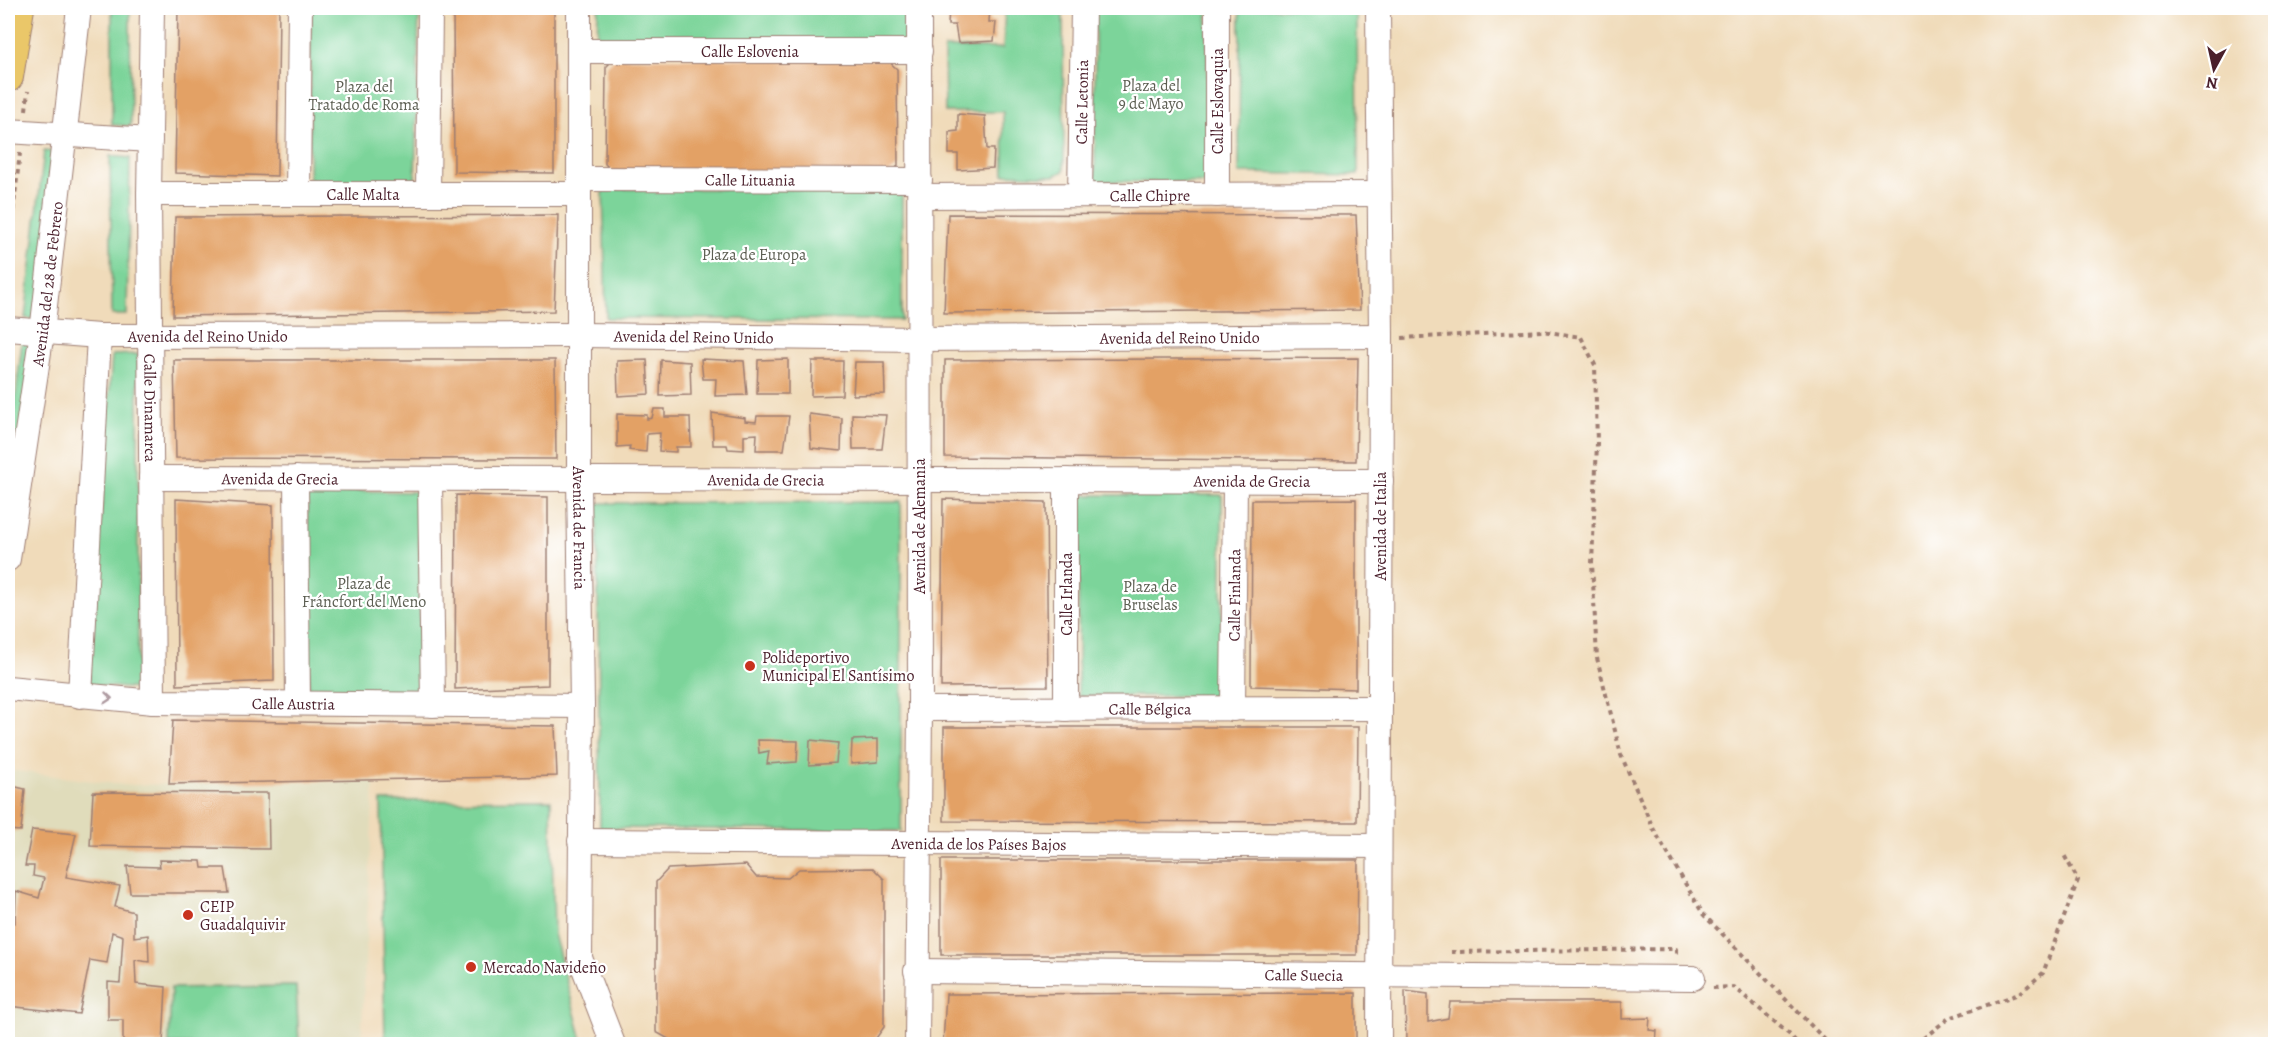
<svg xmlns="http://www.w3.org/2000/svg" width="2283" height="1052" font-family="Alegreya,serif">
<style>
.built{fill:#e0dcbb}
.green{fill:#7cd49a;stroke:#637a62;stroke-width:1.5}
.building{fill:#e3a165}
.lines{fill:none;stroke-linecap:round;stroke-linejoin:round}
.minor-casing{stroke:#9d7d72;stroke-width:26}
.major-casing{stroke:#9d7d72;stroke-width:32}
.path{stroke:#9d7d72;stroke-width:4;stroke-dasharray:4.5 4.5;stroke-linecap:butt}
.minor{stroke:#fff;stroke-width:24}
.major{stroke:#eac769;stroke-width:30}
.oneway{stroke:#ae9aa0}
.poi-dot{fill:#c8321e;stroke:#fff;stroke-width:2}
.labels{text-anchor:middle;stroke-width:4.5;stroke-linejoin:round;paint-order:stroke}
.street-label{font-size:16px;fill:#4a1f2b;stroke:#fff}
.park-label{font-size:16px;fill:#5c5e52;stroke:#fff}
.poi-label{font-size:16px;fill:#4a1f2b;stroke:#fff;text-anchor:start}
</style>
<rect width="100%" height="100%" fill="#fff"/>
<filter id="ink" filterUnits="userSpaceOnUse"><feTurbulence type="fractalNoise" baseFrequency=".0167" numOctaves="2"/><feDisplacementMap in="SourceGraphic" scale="12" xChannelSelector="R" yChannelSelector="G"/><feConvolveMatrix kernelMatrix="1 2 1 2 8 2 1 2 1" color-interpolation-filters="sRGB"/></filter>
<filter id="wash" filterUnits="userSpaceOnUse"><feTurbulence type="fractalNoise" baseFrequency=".008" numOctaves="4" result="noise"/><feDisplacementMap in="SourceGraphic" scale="24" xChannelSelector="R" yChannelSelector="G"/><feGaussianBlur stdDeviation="1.35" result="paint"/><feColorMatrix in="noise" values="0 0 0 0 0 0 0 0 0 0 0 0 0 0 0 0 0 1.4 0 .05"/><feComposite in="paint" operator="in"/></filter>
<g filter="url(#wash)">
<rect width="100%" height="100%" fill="#f0dbba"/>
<polygon class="built" points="8,770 125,785 374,781 361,1044 8,1044"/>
<g class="green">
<polygon points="112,8 130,8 131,126 112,125"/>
<polygon points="311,8 419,8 415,183 309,184"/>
<polygon points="598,8 906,8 906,45 597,41"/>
<polygon points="1005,8 1063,8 1064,171 1054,176 1004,174 1003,112 945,112 944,48 1003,48"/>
<polygon points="1095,8 1207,8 1208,183 1095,181"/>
<polygon points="1240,8 1357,8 1358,175 1239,173"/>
<polygon points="44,151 57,152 38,320 25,318"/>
<polygon points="110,156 130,158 127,315 112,315"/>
<polygon points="603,189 902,189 902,320 606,318"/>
<polygon points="22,342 35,345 8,530 8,463"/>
<polygon points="138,354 138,689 89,685 112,355"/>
<polygon points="307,490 418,492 422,693 309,692"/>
<polygon points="1079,495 1222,495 1222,696 1078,696"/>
<polygon points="901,502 901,831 600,828 597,503"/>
<polygon points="551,800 554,934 583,1044 385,1044 381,801"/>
<polygon points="296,986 299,1044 169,1044 171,988"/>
</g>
<g id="blocks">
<g class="building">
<polygon points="178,8 279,8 277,176 175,173"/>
<polygon points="453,8 554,8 554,173 454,172"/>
<polygon points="949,8 990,8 989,22 996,22 994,41 958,43 955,25 948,25"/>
<polygon points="615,58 887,60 897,69 898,166 887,174 617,175 605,164 606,67"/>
<polygon points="958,114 985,116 987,149 994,149 993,168 958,170 958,154 949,154 949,132 958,131"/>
<polygon points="948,214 1356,215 1360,310 944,313"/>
<polygon points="558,215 554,311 173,316 175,217"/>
<polygon points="1358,358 1356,461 945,457 945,360"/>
<polygon points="701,359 744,361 747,395 715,396 716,379 703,379"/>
<polygon points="788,359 788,394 757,394 758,360"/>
<polygon points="174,360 555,360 556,459 176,458"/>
<polygon points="647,360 649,394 618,396 617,361"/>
<polygon points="661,360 690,362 691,395 660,396"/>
<polygon points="812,361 843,361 842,395 811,396"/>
<polygon points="855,362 884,362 885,394 853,395"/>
<polygon points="654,409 665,409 665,417 690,417 691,447 676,447 676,452 659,451 660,433 647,434 646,452 629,450 630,446 617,447 617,414 647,415 647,419 652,418"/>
<polygon points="712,413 745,418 745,421 756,422 757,416 789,416 784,450 756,450 757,434 744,435 744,450 728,449 727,445 713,445"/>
<polygon points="809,414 842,418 841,451 811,448"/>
<polygon points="852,414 886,415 882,449 853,449"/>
<polygon points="456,495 548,497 548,685 455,689"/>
<polygon points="176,499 273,505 274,681 177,685"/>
<polygon points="943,499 1046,502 1048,686 941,687"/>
<polygon points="1356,499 1356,689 1251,686 1252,500"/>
<polygon points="173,720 555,726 557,776 169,784"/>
<polygon points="944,727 1358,727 1357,822 944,821"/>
<polygon points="878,739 878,762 851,764 852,740"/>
<polygon points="758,740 798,741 797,762 767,764 769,751 759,753"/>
<polygon points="810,740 838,743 836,763 809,765"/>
<polygon points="8,785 25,789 21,831 8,830"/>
<polygon points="93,792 268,793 269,849 90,846"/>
<polygon points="32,830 76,834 66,877 120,886 115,907 134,912 134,937 148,935 149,962 135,960 136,984 166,987 163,1044 123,1044 123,1020 108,1020 108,982 120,983 123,936 112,932 107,963 90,960 79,1014 8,1006 8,922 15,923 16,891 39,898 44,878 33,876 34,866 25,866"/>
<polygon points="159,860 201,861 202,868 225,868 229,893 130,893 127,866 160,867"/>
<polygon points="941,860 1358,860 1357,955 941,955"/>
<polygon points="746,865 756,877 788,878 799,869 873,868 884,879 884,1027 872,1044 674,1042 656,1032 656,882 668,869"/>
<polygon points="1405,991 1428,994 1428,1022 1448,1018 1450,1002 1622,1002 1622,1019 1650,1018 1649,1030 1657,1031 1656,1044 1406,1044"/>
<polygon points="1356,993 1356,1044 943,1044 946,994"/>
</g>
</g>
</g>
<g filter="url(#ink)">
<use href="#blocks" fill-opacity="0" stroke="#9d7d72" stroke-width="1.5"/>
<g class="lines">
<g class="minor-casing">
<g id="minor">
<path id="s1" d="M152 8 149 194 153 702"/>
<path id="s2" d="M579 8V479L582 706 580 958 613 1044"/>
<polyline points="1378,8 1381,336 1379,1044"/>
<path id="s3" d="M579 51H920"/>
<polyline points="8,131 150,140"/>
<path id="s4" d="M579 179 920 180"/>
<path id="s5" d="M149 194H579"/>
<polyline points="298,194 300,8"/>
<polyline points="428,194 430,8"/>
<path id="s6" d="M1080 195 1083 8"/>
<polyline points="1217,195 1217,8"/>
<path id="s7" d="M920 196 1379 194"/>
<path id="s8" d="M8 329 99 336 580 335 918 339 1381 336"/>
<path id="s9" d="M151 478 1381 481"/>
<polyline points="296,478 298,703"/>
<polyline points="430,479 433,705"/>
<polyline points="1066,480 1066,709"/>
<path id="s10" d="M8 559 42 332 79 8"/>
<path id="s11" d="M8 688 153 702 582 706"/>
<polyline points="80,696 99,336"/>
<path id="s12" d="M920 709 1380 708"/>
<path id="s13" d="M1233 709 1235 481"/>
<path id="s14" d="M580 841 1379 846"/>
<path id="s15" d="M916 971 1693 978"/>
<polyline points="917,1044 920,709 919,8"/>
</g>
</g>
<g class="major-casing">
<polyline id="major" points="8,77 19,8"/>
</g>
<g class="path">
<polyline points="26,110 28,91"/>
<polyline points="8,255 20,153"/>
<polyline points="1402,338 1542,331 1581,337 1595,365 1597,443 1592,563 1597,658 1621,755 1654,830 1703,914 1829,1044"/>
<polyline points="1451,952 1676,949 1676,956"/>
<polyline points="1713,988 1734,987 1790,1035 1798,1044"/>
<polyline points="1916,1044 1949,1018 2019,994 2043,973 2078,880 2064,855"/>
</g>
<use href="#minor" class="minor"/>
<use href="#major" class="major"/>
</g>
<defs><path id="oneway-chevron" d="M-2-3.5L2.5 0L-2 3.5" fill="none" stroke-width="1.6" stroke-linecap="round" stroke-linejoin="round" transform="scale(1.5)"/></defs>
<use class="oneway" href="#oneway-chevron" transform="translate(108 698) rotate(5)"/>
</g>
<g class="poi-dot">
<circle cx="750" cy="666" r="6"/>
<circle cx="188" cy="915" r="6"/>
<circle cx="471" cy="967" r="6"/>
</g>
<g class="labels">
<g class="street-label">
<text dy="6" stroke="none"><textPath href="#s3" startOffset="171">Calle Eslovenia</textPath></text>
<text dy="6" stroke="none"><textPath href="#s6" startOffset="93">Calle Letonia</textPath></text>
<text transform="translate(1217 101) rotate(-90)" y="6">Calle Eslovaquia</text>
<text dy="6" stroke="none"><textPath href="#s4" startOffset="171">Calle Lituania</textPath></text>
<text dy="6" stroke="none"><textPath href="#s5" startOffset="214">Calle Malta</textPath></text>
<text dy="6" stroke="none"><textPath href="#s7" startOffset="230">Calle Chipre</textPath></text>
<text dy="6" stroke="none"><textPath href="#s10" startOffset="278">Avenida del 28 de Febrero</textPath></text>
<text dy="6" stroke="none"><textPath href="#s8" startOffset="200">Avenida del Reino Unido</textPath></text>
<text dy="6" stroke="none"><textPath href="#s8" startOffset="686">Avenida del Reino Unido</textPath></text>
<text dy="6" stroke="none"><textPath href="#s8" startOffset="1172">Avenida del Reino Unido</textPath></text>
<text dy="6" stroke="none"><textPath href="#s1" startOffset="400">Calle Dinamarca</textPath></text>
<text dy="6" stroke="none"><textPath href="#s9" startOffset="129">Avenida de Grecia</textPath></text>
<text dy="6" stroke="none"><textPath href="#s9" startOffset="615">Avenida de Grecia</textPath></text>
<text dy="6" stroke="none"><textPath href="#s9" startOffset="1101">Avenida de Grecia</textPath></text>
<text transform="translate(919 526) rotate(-90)" y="6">Avenida de Alemania</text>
<text transform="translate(1380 526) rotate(-90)" y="6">Avenida de Italia</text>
<text dy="6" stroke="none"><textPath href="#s2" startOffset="520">Avenida de Francia</textPath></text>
<text transform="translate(1066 594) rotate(-90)" y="6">Calle Irlanda</text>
<text dy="6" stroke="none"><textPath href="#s13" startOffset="114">Calle Finlanda</textPath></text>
<text dy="6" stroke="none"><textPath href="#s11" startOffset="286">Calle Austria</textPath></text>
<text dy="6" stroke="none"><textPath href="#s12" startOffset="230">Calle Bélgica</textPath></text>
<text dy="6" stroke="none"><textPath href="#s14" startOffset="399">Avenida de los Países Bajos</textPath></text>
<text dy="6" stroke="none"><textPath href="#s15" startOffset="388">Calle Suecia</textPath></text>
</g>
<g class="park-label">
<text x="1151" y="91">Plaza del<tspan x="1151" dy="18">9 de Mayo</tspan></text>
<text x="364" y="92">Plaza del<tspan x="364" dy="18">Tratado de Roma</tspan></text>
<text x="754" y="260">Plaza de Europa</text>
<text x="364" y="589">Plaza de<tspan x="364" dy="18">Fráncfort del Meno</tspan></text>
<text x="1150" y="592">Plaza de<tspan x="1150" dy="18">Bruselas</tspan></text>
</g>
<g class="poi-label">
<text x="762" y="663">Polideportivo<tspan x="762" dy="18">Municipal El Santísimo</tspan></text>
<text x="200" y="912">CEIP<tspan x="200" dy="18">Guadalquivir</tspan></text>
<text x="483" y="973">Mercado Navideño</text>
</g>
</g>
<rect width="2283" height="1052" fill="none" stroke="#fff" stroke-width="30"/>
<g transform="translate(2214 69) rotate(188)" stroke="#ffffff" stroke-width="4.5" paint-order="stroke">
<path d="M0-4.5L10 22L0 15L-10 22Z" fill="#4a1f2b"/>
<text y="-9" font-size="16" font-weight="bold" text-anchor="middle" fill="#4a1f2b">N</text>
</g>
</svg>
